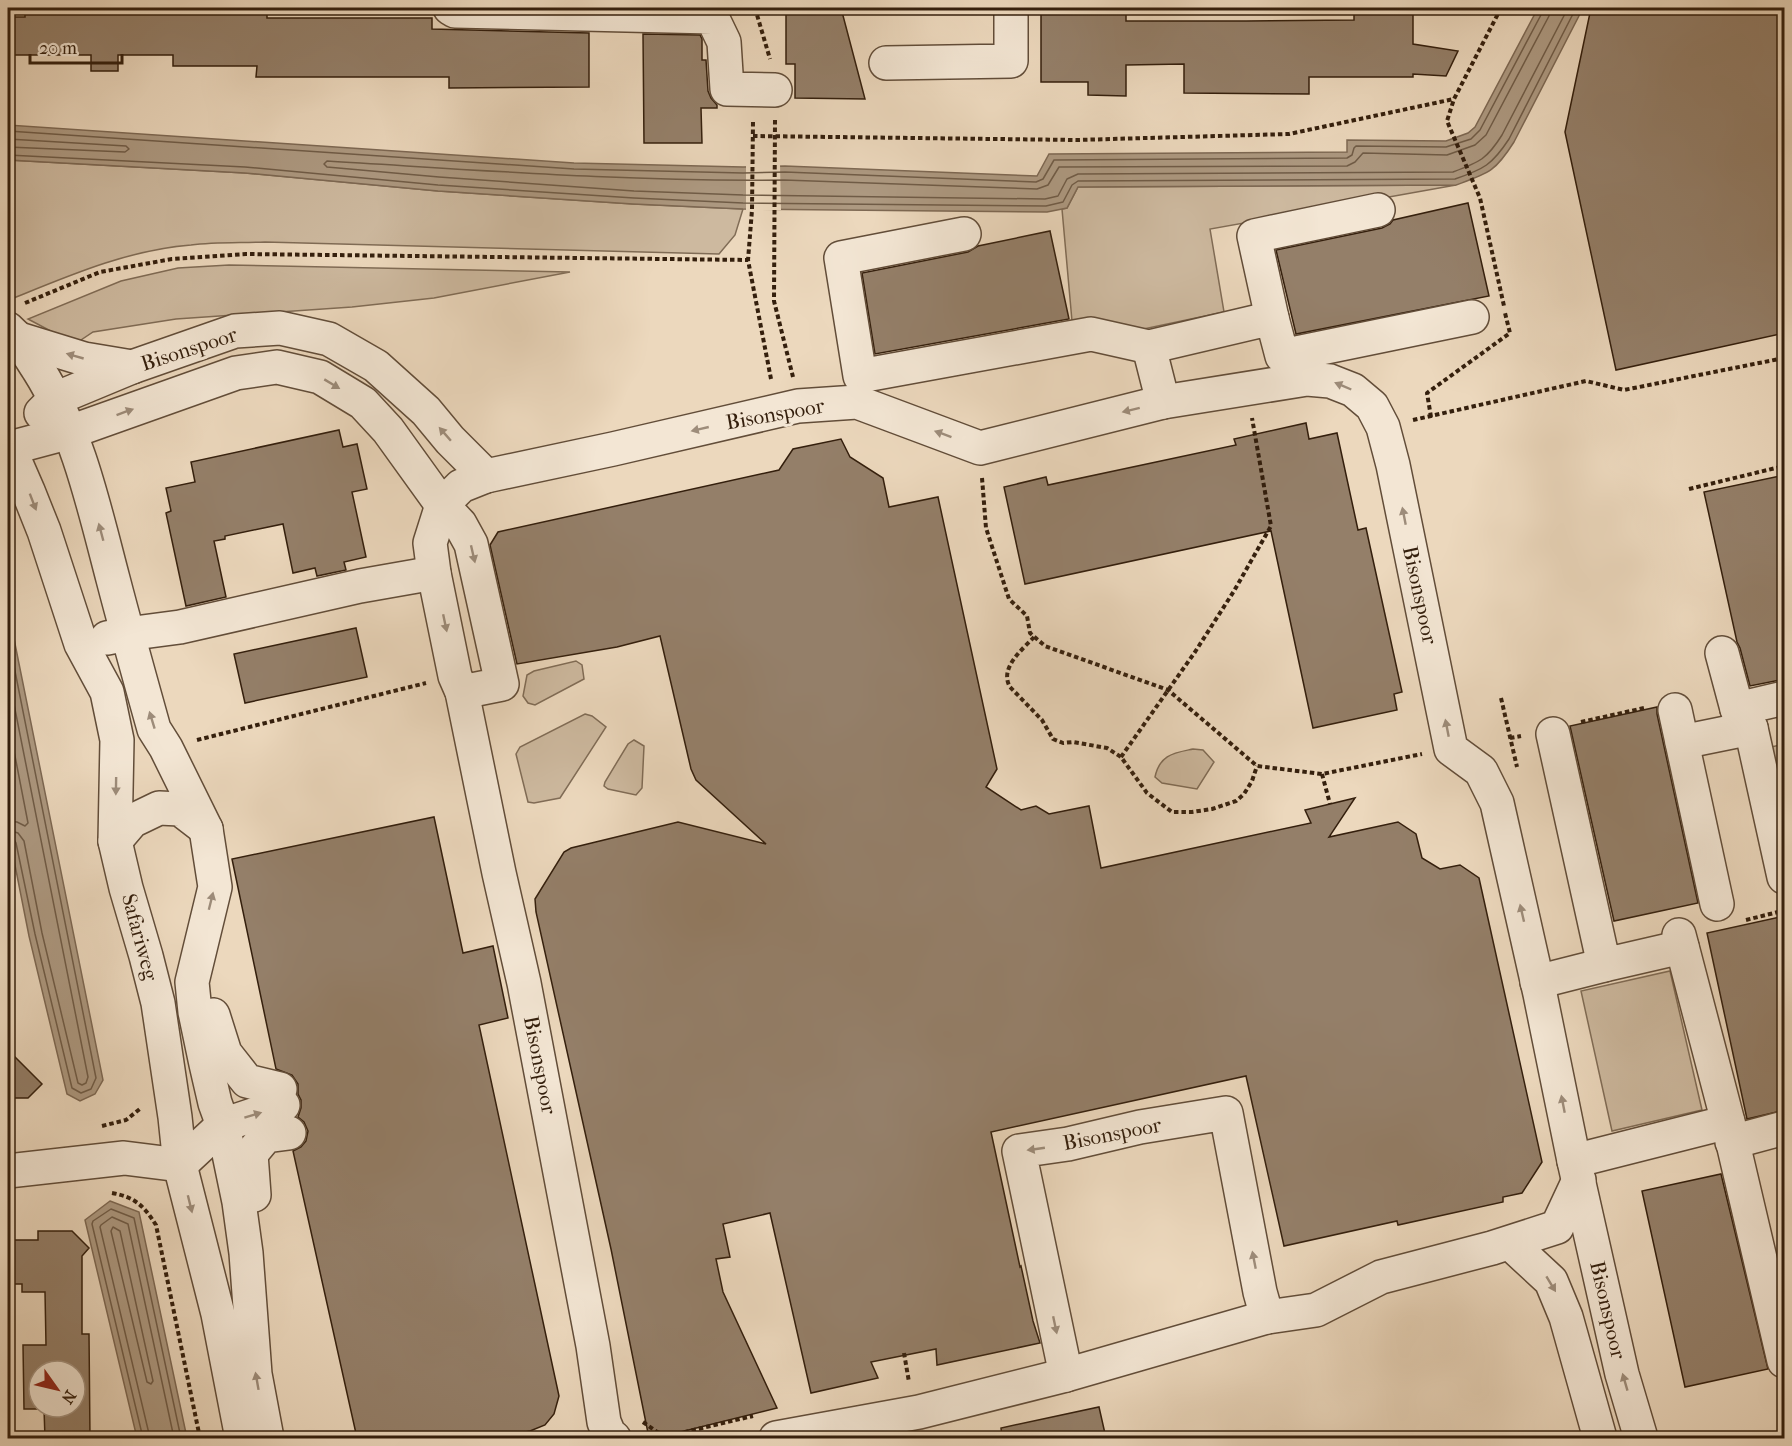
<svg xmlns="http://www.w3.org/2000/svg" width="1792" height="1446" font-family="'IM FELL French Canon',serif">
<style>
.green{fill:#cdb99f;stroke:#806c56;stroke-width:1.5}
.water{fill:#ad9981;stroke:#7d6853;stroke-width:1.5}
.pier{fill:#ecd8bd}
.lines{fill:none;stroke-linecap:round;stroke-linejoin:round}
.shore{stroke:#705c47;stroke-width:1.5}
.building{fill:#947f69;stroke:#341f0d;stroke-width:1.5;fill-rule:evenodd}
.minor-casing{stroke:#624d39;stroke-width:36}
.path{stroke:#341f0d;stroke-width:4;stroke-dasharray:4.5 3;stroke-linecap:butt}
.minor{stroke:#f3e6d4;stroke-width:33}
.oneway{fill:#9d8c7a}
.labels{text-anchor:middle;stroke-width:6;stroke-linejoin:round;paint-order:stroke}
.street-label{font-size:21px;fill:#341f0d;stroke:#f3e6d4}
</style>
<rect width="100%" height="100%" fill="#ecd8bd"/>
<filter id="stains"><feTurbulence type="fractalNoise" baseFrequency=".00333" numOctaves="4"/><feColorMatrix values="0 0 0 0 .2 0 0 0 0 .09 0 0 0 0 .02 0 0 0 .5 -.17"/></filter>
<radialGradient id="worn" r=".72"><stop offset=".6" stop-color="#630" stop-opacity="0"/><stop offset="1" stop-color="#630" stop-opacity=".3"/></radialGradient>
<g class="green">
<path d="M8 160 245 173 438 191 633 204 743 209 735 235 719 254 265 242C240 243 215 242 191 245 127 250 68 276 9 300L8 298Z"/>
<polygon points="1456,185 1210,229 1224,312 1120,334 1072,321 1062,209 1067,208 1078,187"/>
<polygon points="229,265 570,272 434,298 352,307 176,319 93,332 75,344 28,319 121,281 178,268"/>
<polygon points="576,661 582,665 584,679 535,705 528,703 523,696 527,675 534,671"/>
<polygon points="1784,710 1784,805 1771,747 1784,744 1776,711"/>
<polygon points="585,714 592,716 606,727 560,798 534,803 528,802 516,754 520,747"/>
<polygon points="634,740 644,746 642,788 636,795 608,789 604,786 605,782 628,744"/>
<path d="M1193 749 1203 750 1214 762 1197 789 1162 783 1155 777C1160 754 1174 753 1193 749Z"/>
<polygon points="1670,971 1702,1110 1612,1131 1581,991"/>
</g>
<g class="water">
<path d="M1538 8H1583L1514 142C1495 172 1489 173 1456 185L1078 187 1067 208 1047 212 743 209 633 204 438 191 245 173 8 160V125L574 163 743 167 785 166 1037 176 1049 154 1347 152V140L1446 141 1468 133 1475 127Z"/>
<polygon points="8,613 11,624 103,1080 95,1094 80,1101 67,1094 29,936 8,830"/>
<polygon points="110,1201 139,1212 187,1438 137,1438 85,1220"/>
</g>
<polygon class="pier" points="746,164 780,164 781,210 746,210"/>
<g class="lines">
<g class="shore">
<path d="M1550 8 1549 16 1486 135 1475 145 1447 155 1363 153 1355 162 1347 166 1059 167 1048 185 1037 189 784 180C632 182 479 170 327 161L324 164 327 167 439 177 634 191 743 195 1045 199 1058 196 1067 179 1078 174 1453 172C1480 162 1487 159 1502 135L1568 8"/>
<polyline points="8,131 574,169 743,173 785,172 1036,182 1043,179 1054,160 1347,158 1352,155 1354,148 1356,146 1446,147 1471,139 1480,130 1542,13 1543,8"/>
<polyline points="8,139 126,146 129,149 125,152 8,147"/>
<path d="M8 155 245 167 438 185 634 198 743 203 1046 206 1063 202 1072 185 1078 181 1455 179C1484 169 1492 165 1509 139L1576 8"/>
<polyline points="8,636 96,1078 91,1089 81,1093 72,1088 35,934 16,843 13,838 8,837"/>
<polyline points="8,674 88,1077 86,1083 82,1085 78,1083 42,933 24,841 18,833 8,830"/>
<polyline points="8,720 28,823 25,826 17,822 8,821"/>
<polygon points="113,1227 120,1231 153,1381 151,1384 147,1382 111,1231"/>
<polyline points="143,1438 92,1224 93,1221 111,1209 134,1218 181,1438"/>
<polyline points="150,1438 100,1227 101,1225 112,1217 128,1224 174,1438"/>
</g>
</g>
<g class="building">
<polygon points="25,8 267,8 267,18 432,18 432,29 589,33 589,87 449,88 449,77 256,77 257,66 173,66 173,55 118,55 118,71 91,71 91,55 8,55 8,17 25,17"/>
<polygon points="786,8 841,8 865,99 795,98 795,64 786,64"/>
<polygon points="1041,8 1126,8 1126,21 1246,21 1354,20 1354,11 1374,10 1375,8 1413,8 1413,44 1458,51 1446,76 1413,74 1413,77 1309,77 1309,94 1184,93 1184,64 1126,65 1126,96 1088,95 1088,82 1041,82"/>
<polygon points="1591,8 1785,8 1785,333 1616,370 1565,132"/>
<polygon points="643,34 700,35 702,39 702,60 706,60 708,91 711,98 717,105 717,108 701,108 702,143 644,143"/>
<polygon points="1468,203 1489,296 1296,334 1276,250 1382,228 1390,224 1393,220"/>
<polygon points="1050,231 1069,319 875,354 862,273 968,252 978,246"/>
<polygon points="1306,423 1309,439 1337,433 1358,530 1366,528 1402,692 1394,694 1397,710 1313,728 1271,531 1025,584 1004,487 1046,477 1048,485 1236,445 1234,439"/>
<polygon points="339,430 343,447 357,444 367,489 352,492 366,557 344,562 346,570 317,576 315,568 293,573 283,524 225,536 225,539 214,541 226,597 186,606 166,513 171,511 166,488 195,482 191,462"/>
<polygon points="841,439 850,457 883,478 889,507 938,497 997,769 986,787 1021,810 1036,806 1049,814 1089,806 1101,868 1311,823 1305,810 1355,798 1329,837 1398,822 1416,834 1422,858 1440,869 1460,865 1479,878 1542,1162 1522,1193 1503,1197 1503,1202 1398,1225 1397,1221 1284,1246 1246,1076 991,1132 1020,1267 1021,1266 1033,1321 1040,1343 937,1365 936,1349 871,1362 878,1378 811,1393 770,1213 723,1224 730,1257 716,1259 723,1292 777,1408 656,1438 649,1438 611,1249 536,912 535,899 564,852 571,848 678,822 766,844 696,780 691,769 660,636 617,647 517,664 490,545 498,532 779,470 793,449"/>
<polygon points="1785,475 1785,679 1750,686 1740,648 1737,642 1704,492"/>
<polygon points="356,628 367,677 245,703 234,654"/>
<polygon points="1657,707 1657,714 1698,903 1614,921 1570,726"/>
<polygon points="434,817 463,953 493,946 508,1018 479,1025 559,1396 554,1414 545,1425 530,1431 496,1438 357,1438 293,1151 301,1147 306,1141 308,1131 304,1122 298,1117 301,1108 301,1100 298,1094 298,1084 292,1075 276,1069 232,859"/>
<polygon points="1785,916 1785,1110 1747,1119 1707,933"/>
<polygon points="8,1050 42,1084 28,1098 8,1098"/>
<polygon points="1721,1174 1768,1369 1685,1387 1642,1191"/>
<path d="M38 1231H72L89 1248 82 1256V1334H89L90 1438H45L44 1409H24L23 1345H46L45 1292H22V1284H8V1240H38ZM39 1371H75V1407H39Z"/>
<polygon points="1099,1407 1106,1438 1002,1438 1001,1428"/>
</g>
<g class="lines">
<g class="minor-casing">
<g id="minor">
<polyline points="450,8 455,11 712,17 724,42 727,89 775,90"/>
<polyline points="886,63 1011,61 1011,8"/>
<polyline points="964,234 841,258 860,376 1091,334 1149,347 1272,318 1282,356 1472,317"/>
<polyline points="1272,318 1254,236 1378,210"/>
<path d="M8 329C21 340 28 354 38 369 78 432 94 507 113 579 126 629 140 679 154 729L166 748 206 829 215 887 192 982 195 1012 206 1064 215 1103 223 1125 239 1202 246 1253 255 1374 267 1438"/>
<polyline points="19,339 84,359 132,367"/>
<polyline points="1149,347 1163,402"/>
<polyline points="41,413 55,399 132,367 235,331 280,328 329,339 376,366 426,411 450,440 486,476"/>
<polyline points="8,445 28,491 44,531 81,644 107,692 117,740 115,841 126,888 146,956 158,1003 175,1117 180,1165 218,1314 242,1438"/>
<polyline points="10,448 70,432 236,373 277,367 320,377 363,403 388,430 442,505 460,524 471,544 502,684 462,692"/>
<polyline points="107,638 127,634 180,627 360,586 434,573"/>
<polyline points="1722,653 1737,709"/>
<polyline points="1675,710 1717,904"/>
<polyline points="1553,734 1604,965 1682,947"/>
<polyline points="1682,742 1751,728"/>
<polyline points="115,841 132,821 159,808 180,809 206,829"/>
<polyline points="1784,877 1751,728 1737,709 1784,698"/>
<polyline points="1679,935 1728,1122 1784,1361"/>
<polyline points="1537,982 1604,965"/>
<polyline points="213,1015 225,1053 247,1081 280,1089"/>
<polyline points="1732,1142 1784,1128"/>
<polyline points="1574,1161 1728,1122"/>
<polyline points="8,1171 124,1158 180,1165 223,1125 283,1105"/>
<polyline points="254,1195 251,1154 266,1136 289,1133"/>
<polyline points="1510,1243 1551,1281 1566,1317 1600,1438"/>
<polyline points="1066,1375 1019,1151 1068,1144 1140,1127 1226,1113 1260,1292 1267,1317"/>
<polyline points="614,1438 609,1434 604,1422 593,1346 524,983 499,873 462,692 455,676 434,573 430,543 442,505 461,486 486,476 613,449 798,406 857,402 980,448 1163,402 1307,379 1330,381 1353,390 1372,406 1383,427 1393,465 1451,749 1481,771 1497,803 1540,994 1574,1161 1622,1374 1641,1438"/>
<polyline points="776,1438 919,1412 1066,1375 1267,1317 1316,1310 1381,1277 1492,1248 1557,1227 1579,1180"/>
</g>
</g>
<g class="path">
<polyline points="755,8 770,59"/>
<polyline points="1501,8 1454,99 1447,121 1480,198 1504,306"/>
<polyline points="775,120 774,301 793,377"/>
<polyline points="753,122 752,210 748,260 771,379"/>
<polyline points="753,136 1076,140 1289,134 1454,99"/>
<polyline points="25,303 100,272 172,259 246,254 748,260"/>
<polyline points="1431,417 1427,393 1510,333 1505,313"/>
<polyline points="1413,420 1586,381 1624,390 1784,358"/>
<polyline points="982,478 986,528 1009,599 1027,616 1030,633 1045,646 1168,690 1257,766 1322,774 1422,754"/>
<polyline points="1689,489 1784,466"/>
<path d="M1034 637C1022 650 999 668 1010 687L1042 720 1053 739 1063 743 1073 742 1107 748 1121 757 1147 793 1172 812H1192L1212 809 1236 801 1244 794 1252 781 1257 766"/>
<polyline points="1501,698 1517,767"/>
<polyline points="1581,722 1644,708"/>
<polyline points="1510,738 1521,736"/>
<polyline points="197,740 426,683"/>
<polyline points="1121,757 1195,652 1234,591 1271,526 1252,418"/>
<polyline points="1322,774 1330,804"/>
<polyline points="1746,920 1778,912 1781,909"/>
<polyline points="102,1126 126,1120 141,1108"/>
<path d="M112 1193C135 1197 144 1206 156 1225L200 1438"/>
<polyline points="904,1353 909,1382"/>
<polyline points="643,1422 657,1432 672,1435 753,1416"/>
</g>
<use href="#minor" class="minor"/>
</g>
<defs><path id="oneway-solid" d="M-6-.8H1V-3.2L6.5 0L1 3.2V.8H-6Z" transform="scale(1.5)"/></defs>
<g class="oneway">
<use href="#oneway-solid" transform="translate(75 356) rotate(-164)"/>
<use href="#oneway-solid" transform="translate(332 384) rotate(31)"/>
<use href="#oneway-solid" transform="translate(1343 386) rotate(-157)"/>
<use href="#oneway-solid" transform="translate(1131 410) rotate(166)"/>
<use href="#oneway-solid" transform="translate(125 412) rotate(-20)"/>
<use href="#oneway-solid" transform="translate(700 429) rotate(167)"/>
<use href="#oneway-solid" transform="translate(445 434) rotate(-131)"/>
<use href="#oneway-solid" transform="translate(943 434) rotate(-160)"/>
<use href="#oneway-solid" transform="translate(33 502) rotate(69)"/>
<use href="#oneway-solid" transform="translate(1404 516) rotate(-101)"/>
<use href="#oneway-solid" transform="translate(101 532) rotate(-105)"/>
<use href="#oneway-solid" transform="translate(473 554) rotate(77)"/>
<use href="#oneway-solid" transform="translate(445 623) rotate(78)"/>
<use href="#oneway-solid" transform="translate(152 720) rotate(-107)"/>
<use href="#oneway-solid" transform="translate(1447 728) rotate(-101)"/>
<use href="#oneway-solid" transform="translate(116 786) rotate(91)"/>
<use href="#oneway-solid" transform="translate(211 901) rotate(-76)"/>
<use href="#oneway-solid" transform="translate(1522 913) rotate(-103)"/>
<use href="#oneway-solid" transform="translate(1563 1104) rotate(-101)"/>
<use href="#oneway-solid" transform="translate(253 1115) rotate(-17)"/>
<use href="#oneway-solid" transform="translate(1036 1149) rotate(172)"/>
<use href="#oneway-solid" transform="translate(190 1204) rotate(76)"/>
<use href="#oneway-solid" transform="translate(1254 1260) rotate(-101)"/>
<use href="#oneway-solid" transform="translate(1551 1284) rotate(59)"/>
<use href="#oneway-solid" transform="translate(1055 1325) rotate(78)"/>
<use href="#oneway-solid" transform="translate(257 1381) rotate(-100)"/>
<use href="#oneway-solid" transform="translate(1625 1382) rotate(-106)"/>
</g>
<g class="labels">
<g class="street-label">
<text transform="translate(189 349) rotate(-18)" y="7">Bisonspoor</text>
<text transform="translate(775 414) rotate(-10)" y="7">Bisonspoor</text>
<text transform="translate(1420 595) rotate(78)" y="7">Bisonspoor</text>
<text transform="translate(140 937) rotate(75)" y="7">Safariweg</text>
<text transform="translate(540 1065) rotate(79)" y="7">Bisonspoor</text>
<text transform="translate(1112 1134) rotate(-11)" y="7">Bisonspoor</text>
<text transform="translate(1608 1310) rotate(77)" y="7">Bisonspoor</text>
</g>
</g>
<rect width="1792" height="1446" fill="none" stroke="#ecd8bd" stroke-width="30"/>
<rect x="9" y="9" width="1774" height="1428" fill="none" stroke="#341f0d" stroke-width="3"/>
<rect x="15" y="15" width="1762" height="1416" fill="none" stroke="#341f0d" stroke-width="1.5"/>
<g transform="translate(57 1389) rotate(124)"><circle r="28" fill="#f3e6d4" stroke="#a79684" stroke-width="1.5"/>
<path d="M0-4.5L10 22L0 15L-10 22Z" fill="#8f2418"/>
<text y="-9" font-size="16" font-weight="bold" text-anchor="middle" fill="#341f0d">N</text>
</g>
<path d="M30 54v9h92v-9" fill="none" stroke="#341f0d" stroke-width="3"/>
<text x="39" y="54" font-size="18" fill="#341f0d" stroke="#f3e6d4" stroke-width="4.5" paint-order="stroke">20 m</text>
<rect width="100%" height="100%" filter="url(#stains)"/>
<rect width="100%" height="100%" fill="url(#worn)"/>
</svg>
